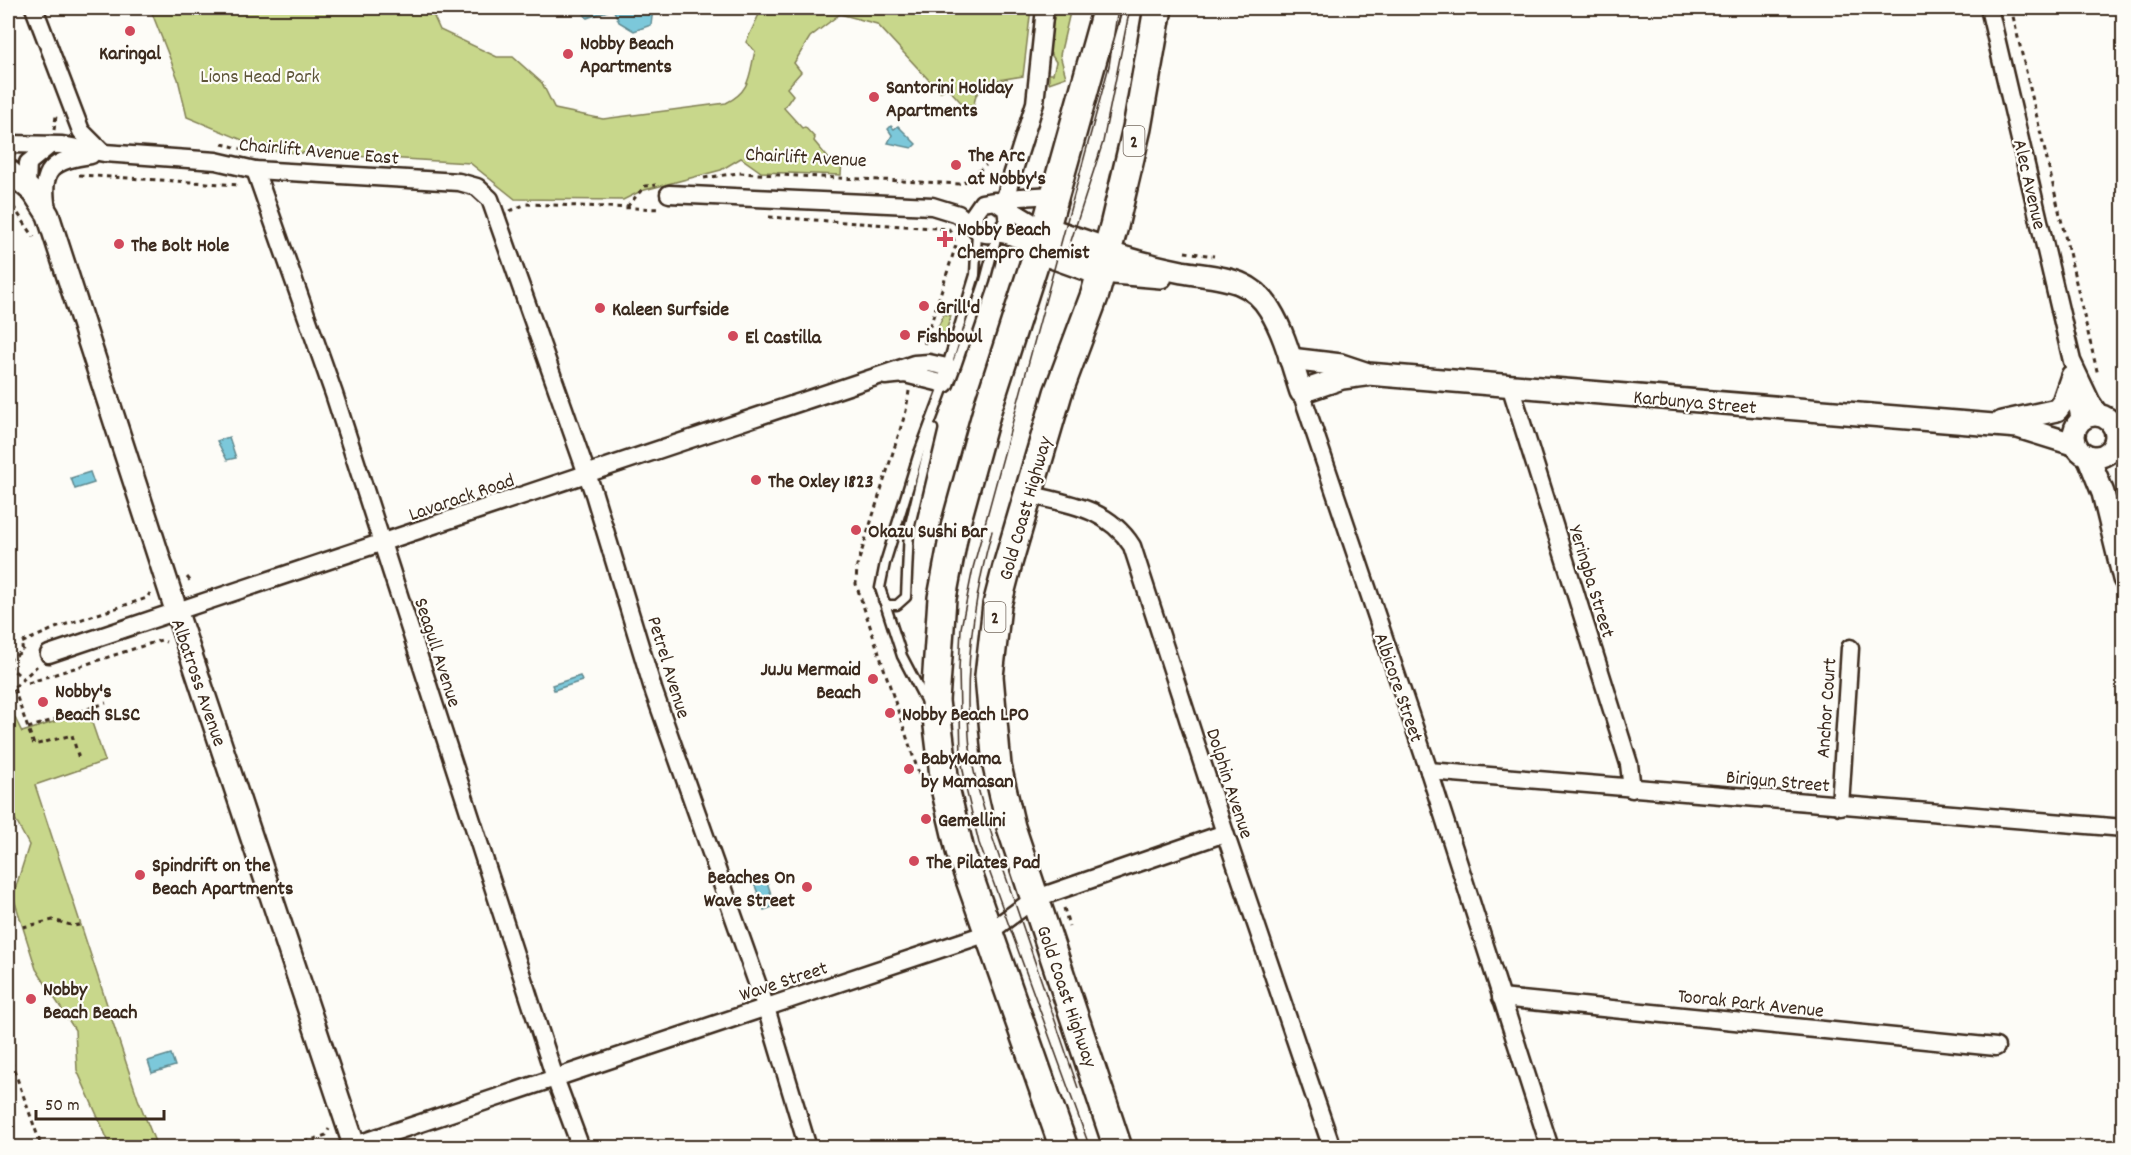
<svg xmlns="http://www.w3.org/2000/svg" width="2131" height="1155" font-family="Dekko,sans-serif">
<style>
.green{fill:#c8d78b;stroke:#828054;stroke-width:1.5}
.water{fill:#7bc8da;stroke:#61898f;stroke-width:1.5}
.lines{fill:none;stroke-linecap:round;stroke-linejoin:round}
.service-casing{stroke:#3b2a1e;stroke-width:13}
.minor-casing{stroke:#3b2a1e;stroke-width:21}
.tertiary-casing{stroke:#3b2a1e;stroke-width:26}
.trunk-casing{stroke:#3b2a1e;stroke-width:32}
.path{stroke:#3b2a1e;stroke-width:3;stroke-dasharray:4.5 4.5;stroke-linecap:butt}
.service{stroke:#fdfcf7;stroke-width:8}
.minor{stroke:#fdfcf7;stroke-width:16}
.tertiary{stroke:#fdfcf7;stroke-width:21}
.trunk{stroke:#fdfcf7;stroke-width:27}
.tram{stroke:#3b2a1e;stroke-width:1.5}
.poi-dot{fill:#d1495b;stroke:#fdfcf7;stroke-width:2}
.labels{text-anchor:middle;stroke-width:4.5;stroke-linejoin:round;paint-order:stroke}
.shield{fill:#fdfcf7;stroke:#75695f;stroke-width:1.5}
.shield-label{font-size:18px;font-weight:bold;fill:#3b2a1e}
.poi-label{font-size:20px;font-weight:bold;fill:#3b2a1e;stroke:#fdfcf7;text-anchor:start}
.park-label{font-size:20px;fill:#5e5539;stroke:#fdfcf7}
.street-label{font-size:20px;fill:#3b2a1e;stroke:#fdfcf7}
</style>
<rect width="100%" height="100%" fill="#fdfcf7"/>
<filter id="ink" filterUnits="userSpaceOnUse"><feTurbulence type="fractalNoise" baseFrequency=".0167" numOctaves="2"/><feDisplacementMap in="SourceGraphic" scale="12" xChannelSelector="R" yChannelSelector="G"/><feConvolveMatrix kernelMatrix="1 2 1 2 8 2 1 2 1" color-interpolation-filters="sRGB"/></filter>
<g filter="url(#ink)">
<g class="green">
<path d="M150 8H430L440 30 497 57H513L542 83 555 109 603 119 726 103C751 91 749 75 755 51L746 42 762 8H1031L1023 76 992 81 976 95 974 104 965 107 947 87 940 92 877 24 840 14 810 37 794 63 801 72 787 88 793 95 784 108 802 128 805 127 815 138 814 141 829 159 842 160 841 175 761 172 741 158 721 170 641 191 623 200 515 199 470 163 269 151 187 117 178 79Z"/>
<polygon points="1055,8 1071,8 1060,55 1066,77 1049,83 1049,74 1053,74 1056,62 1049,51"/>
<polygon points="944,314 951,316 945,334 934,336"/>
<polygon points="8,704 22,732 88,711 105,761 35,785 138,1099 157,1147 111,1147 77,1070 75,1030 36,969 13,896 29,845 9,808"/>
</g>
<g class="water">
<polygon points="580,8 650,8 653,9 651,25 634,31 619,22 614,11 610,10 587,18"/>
<polygon points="891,126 894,129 898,126 916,144 912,148 888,143 892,135 888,129"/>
<polygon points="229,437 236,458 227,460 217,441"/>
<polygon points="90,472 94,483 75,489 71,478"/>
<polygon points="580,676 582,681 554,690 552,685"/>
<polygon points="766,879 775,906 764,910 754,883"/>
<polygon points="171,1054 175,1066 152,1073 148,1061"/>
</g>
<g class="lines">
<g class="service-casing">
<g id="service">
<polyline points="977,231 975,275 948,363 951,368 956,366 985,281 997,235"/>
<polyline points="883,600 888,605 897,605 906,597 909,529 933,429"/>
<polyline points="925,700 902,656 880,588 885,563 919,453 945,384"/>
</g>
</g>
<g class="minor-casing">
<g id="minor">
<polyline points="34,8 81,131 101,151"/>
<polyline points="1989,8 2072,361 2091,401 2101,416"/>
<polyline points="8,144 62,145 104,153 216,161 255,170 459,182 477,187 490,199 594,494 654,692 766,1008 808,1148"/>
<polyline points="255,170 334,394 555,1078 581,1148"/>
<polyline points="27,185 28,163 50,145"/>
<polyline points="669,194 932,206 958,214 976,229"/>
<polyline points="1005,198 1035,103 1045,8"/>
<polyline points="998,202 1005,198 1053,195"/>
<polyline points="1002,204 1045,230"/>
<path d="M47 209C40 169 52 160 91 155"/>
<path d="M999 234 1008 222 1006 209 995 201 982 203 973 216 978 231C987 237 992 233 1002 234 1015 236 1027 243 1038 249"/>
<polyline points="2072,378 2080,421"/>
<polyline points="1510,385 1629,764 1632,789"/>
<polyline points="1301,392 1429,771 1550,1148"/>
<path d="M1027 494C1069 504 1108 508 1132 546L1225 833 1332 1148"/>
<polyline points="49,654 914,364 929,363 951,368 945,384 905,374 885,376"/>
<polyline points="1429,771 2124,828"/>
<polyline points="1840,806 1850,648"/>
<polyline points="1501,998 1996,1047"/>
<polyline points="346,1148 988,933 1034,899 1225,833"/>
</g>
</g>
<g class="tertiary-casing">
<g id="tertiary">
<polyline points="8,170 34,193 48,215 176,610 355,1148"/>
<path d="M1107 252C1132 261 1157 267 1182 272 1217 278 1250 276 1270 310 1285 334 1292 365 1301 392L1342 378 1365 375"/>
<polyline points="1102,272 1161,277"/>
<polyline points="1290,359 1341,365 1368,374 2018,427 2076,445"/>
<circle cx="2095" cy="436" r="21"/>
<polyline points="2002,422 2057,410 2063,402 2072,376"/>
<polyline points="2088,456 2103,493 2124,579"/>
</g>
</g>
<g class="trunk-casing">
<g id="trunk">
<polyline points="1046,231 1107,252"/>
<polyline points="1038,249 1102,272"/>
<polyline points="1064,1148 960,851 946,792 935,701 942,598 956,523 988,407 1045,230 1107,8"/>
<polyline points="1118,1148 1011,827 997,766 989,676 997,605 1008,563 1058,393 1095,294 1114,226 1137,128 1158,8"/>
</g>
</g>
<g class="path">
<polyline points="2011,8 2098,375"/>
<polyline points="54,130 56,116"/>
<polyline points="222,144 256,152"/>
<polyline points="79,175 239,185"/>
<polyline points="704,178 738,173 962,184 986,165"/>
<polyline points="8,199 34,237"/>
<polyline points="627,207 645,186 656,185"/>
<polyline points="510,211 526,204 661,209"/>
<polyline points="769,217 949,229 956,245 923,348"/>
<polyline points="1185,252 1214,256"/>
<polyline points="909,391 906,411 857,566 856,584 922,783"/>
<polyline points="187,577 192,583"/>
<polyline points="8,660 23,651 21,643 58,627 147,598 150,593"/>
<polyline points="8,665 28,683 161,640 166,642"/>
<polyline points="14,689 34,745 72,735 79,759"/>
<polyline points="8,693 37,666"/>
<polyline points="28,728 106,703"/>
<polyline points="1064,908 1069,926"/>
<polyline points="23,927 53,920 74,926 83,924"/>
<polyline points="8,1053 42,1148"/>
<polyline points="288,1148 326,1135 329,1129"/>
</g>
<use href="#service" class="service"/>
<use href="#minor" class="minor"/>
<use href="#tertiary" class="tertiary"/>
<use href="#trunk" class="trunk"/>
<g class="tram">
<polyline points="1069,247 1103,142 1130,8"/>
<path d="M992 531C974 596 965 668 969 736 971 771 983 806 993 839L1078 1088"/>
<polyline points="1090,1148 979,843 967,793 961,758 959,669 961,628 973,568 1109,66 1118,8"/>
</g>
</g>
</g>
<g class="poi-dot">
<circle cx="130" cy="31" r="6"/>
<circle cx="568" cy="54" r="6"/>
<circle cx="874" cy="97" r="6"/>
<circle cx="956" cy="165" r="6"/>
<path d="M942 230h6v6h6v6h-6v6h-6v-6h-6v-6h6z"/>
<circle cx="119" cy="244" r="6"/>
<circle cx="924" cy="306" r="6"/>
<circle cx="600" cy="308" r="6"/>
<circle cx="905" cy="335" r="6"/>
<circle cx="733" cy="336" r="6"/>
<circle cx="756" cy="480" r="6"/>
<circle cx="856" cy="530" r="6"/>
<circle cx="873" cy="679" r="6"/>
<circle cx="43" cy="702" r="6"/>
<circle cx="890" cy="713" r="6"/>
<circle cx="909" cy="769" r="6"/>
<circle cx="926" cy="819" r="6"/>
<circle cx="914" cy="861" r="6"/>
<circle cx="140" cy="875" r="6"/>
<circle cx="807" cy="887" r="6"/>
<circle cx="31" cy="999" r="6"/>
</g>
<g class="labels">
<g class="shield">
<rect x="1123.5" y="126" width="21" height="30" rx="4.5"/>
<rect x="984.5" y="602" width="21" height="30" rx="4.5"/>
</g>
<g class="shield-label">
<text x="1134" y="147">2</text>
<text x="995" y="623">2</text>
</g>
<g class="poi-label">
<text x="580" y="49">Nobby Beach<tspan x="580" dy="23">Apartments</tspan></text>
<text x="130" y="59" text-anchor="middle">Karingal</text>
<text x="886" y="93">Santorini Holiday<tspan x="886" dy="23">Apartments</tspan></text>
<text x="968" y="161">The Arc<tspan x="968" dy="23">at Nobby's</tspan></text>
<text x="957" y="235">Nobby Beach<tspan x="957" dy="23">Chempro Chemist</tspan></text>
<text x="131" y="251">The Bolt Hole</text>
<text x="936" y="313">Grill'd</text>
<text x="612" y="315">Kaleen Surfside</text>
<text x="917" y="342">Fishbowl</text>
<text x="745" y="343">El Castilla</text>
<text x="768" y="487">The Oxley 1823</text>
<text x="868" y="537">Okazu Sushi Bar</text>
<text x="861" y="675" text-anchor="end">JuJu Mermaid<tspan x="861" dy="23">Beach</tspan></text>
<text x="55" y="697">Nobby's<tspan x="55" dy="23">Beach SLSC</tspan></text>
<text x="902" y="720">Nobby Beach LPO</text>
<text x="921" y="764">BabyMama<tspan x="921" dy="23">by Mamasan</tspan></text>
<text x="938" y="826">Gemellini</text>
<text x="926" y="868">The Pilates Pad</text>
<text x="152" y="871">Spindrift on the<tspan x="152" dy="23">Beach Apartments</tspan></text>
<text x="795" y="883" text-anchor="end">Beaches On<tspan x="795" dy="23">Wave Street</tspan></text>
<text x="43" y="995">Nobby<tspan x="43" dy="23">Beach Beach</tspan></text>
</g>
<g class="park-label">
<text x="260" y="82">Lions Head Park</text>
</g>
<g class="street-label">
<text transform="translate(319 150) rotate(5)" y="7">Chairlift Avenue East</text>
<text transform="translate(806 156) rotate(3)" y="7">Chairlift Avenue</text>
<text transform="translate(2031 184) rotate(77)" y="7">Alec Avenue</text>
<text transform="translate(1695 401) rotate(5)" y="7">Karbunya Street</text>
<text transform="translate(461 496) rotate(-19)" y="7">Lavarack Road</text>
<text transform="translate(1024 508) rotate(-74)" y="7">Gold Coast Highway</text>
<text transform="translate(1593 581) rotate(73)" y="7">Yeringba Street</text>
<text transform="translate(439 652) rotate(72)" y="7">Seagull Avenue</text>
<text transform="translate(670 667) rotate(73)" y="7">Petrel Avenue</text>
<text transform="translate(200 682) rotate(71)" y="7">Albatross Avenue</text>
<text transform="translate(1400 687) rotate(71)" y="7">Albicore Street</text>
<text transform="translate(1825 708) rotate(-86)" y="7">Anchor Court</text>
<text transform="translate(1778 780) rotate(5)" y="7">Birigun Street</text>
<text transform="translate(1231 783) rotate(72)" y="7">Dolphin Avenue</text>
<text transform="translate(783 980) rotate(-18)" y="7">Wave Street</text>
<text transform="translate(1068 996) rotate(71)" y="7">Gold Coast Highway</text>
<text transform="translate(1751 1002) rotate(6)" y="7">Toorak Park Avenue</text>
</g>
</g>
<rect width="2131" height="1155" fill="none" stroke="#fdfcf7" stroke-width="30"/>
<rect x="15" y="15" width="2101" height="1125" fill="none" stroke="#3b2a1e" stroke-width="2" filter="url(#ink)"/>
<path d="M36 1110v9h128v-9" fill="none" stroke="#3b2a1e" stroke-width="3"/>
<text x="45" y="1110" font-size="18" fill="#3b2a1e" stroke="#fdfcf7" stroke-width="4.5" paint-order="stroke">50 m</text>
</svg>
